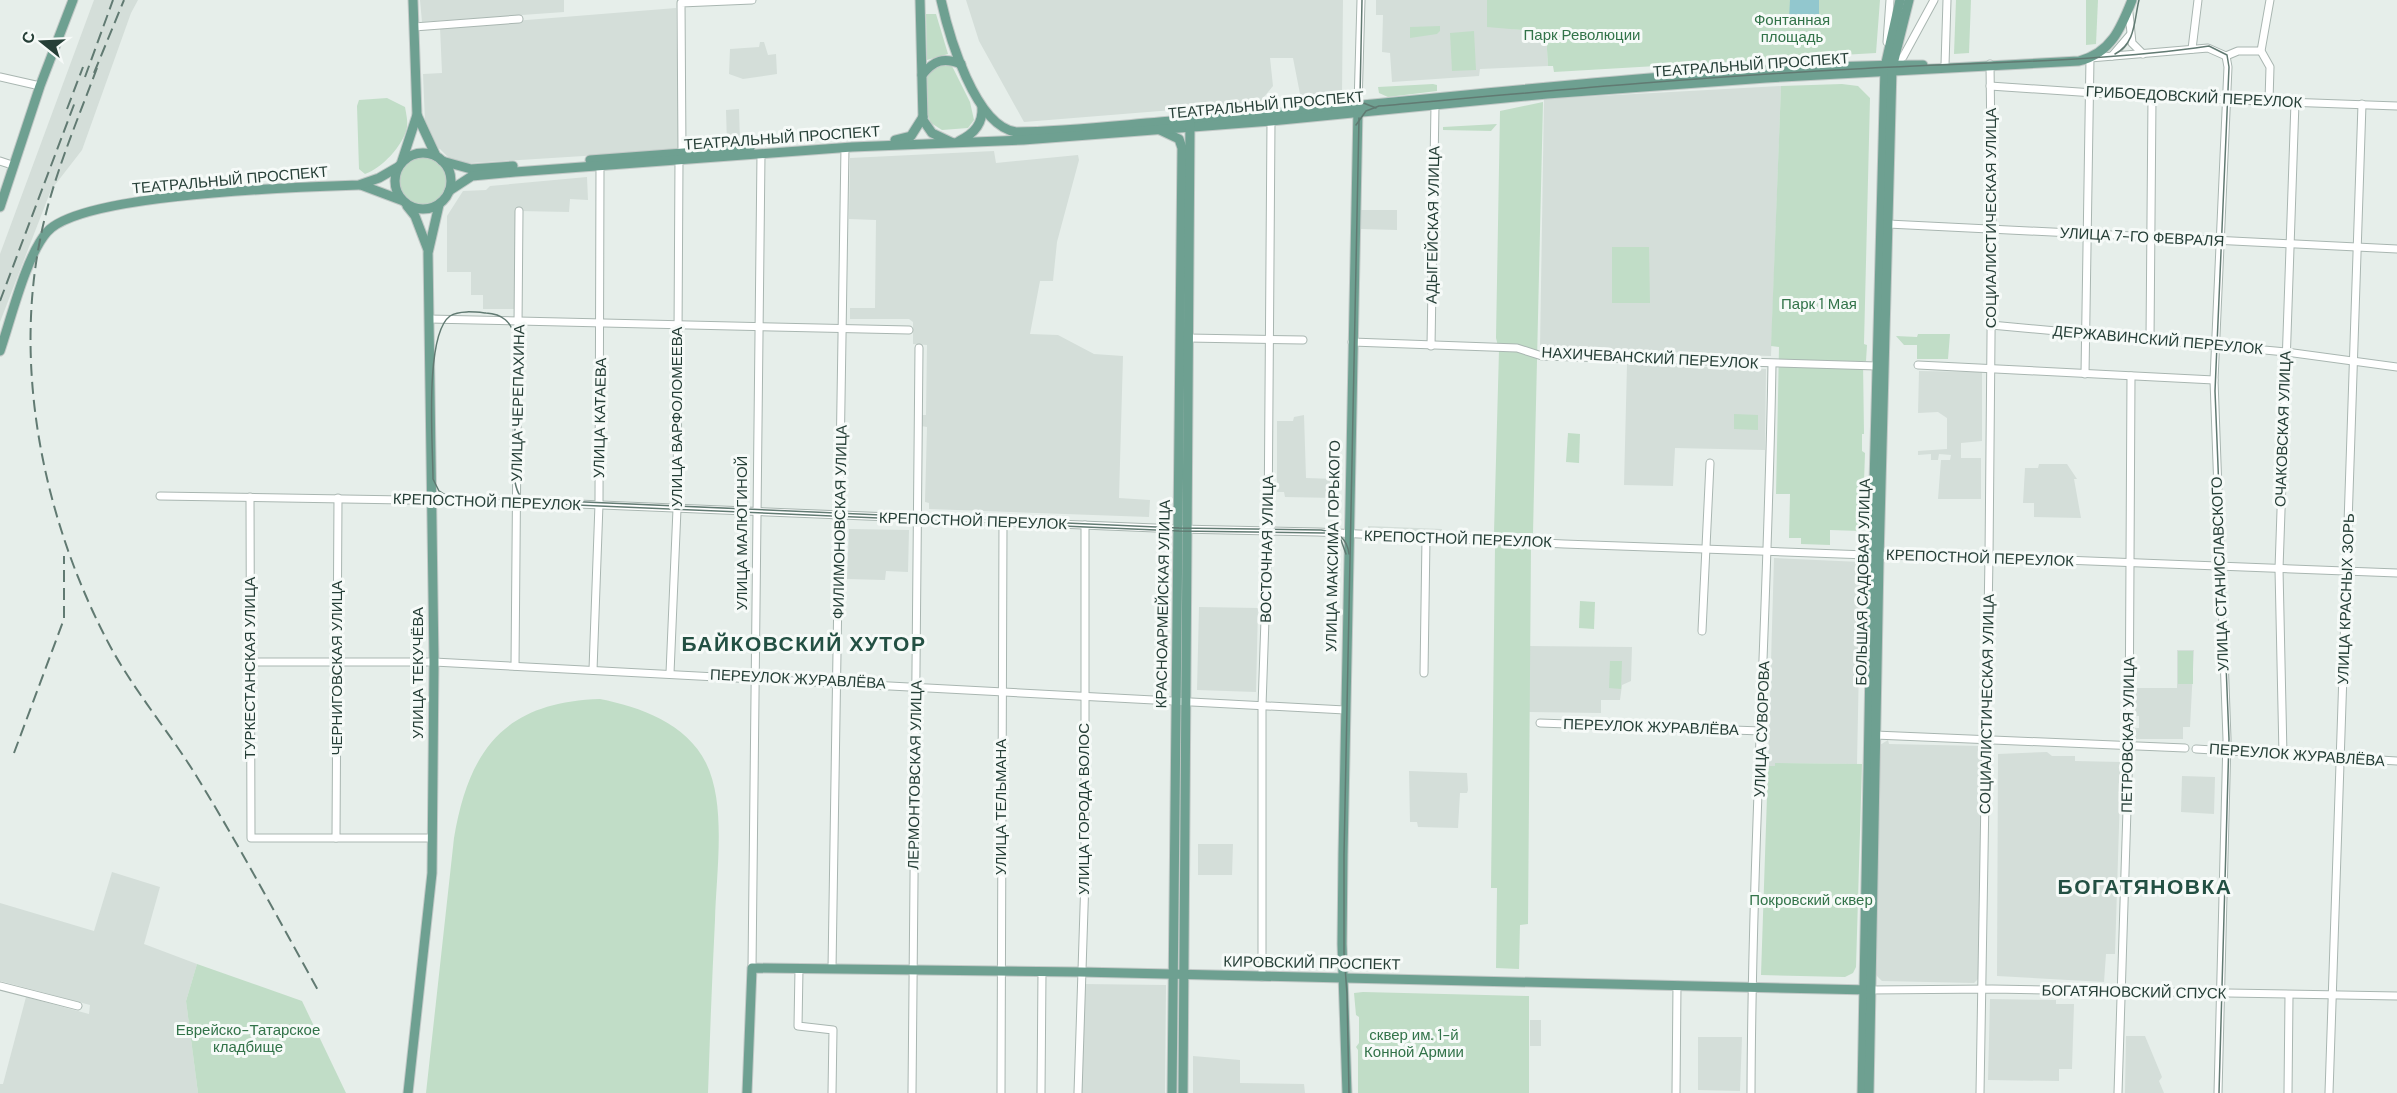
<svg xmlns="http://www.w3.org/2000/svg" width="2397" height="1093" font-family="'DM Sans',sans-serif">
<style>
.built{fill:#d4ded9}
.green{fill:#c1ddc7}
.water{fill:#92c7ce}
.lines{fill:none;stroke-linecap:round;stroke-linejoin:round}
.minor-casing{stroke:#a9b6b1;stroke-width:9}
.major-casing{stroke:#c2c9c7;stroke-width:11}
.minor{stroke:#fff;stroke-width:7}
.major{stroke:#6ea091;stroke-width:9}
.tram{stroke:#617a72;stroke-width:1.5}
.rail{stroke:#617a72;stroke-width:2;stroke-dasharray:12 6;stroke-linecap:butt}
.labels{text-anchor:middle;stroke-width:6;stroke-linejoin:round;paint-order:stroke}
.park-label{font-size:15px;fill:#327349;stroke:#f6faf8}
.street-label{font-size:15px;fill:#263f37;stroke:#f6faf8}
.district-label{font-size:21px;font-weight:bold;letter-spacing:1.5px;fill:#235043;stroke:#f6faf8}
</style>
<rect width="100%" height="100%" fill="#e6eeea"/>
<g class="built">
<polygon points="94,0 138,0 131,13 82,150 51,190 0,322 0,254"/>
<polygon points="420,0 564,0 564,12 422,22"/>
<polygon points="966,0 1343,0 1342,93 1301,99 1293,58 1270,58 1273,86 1259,103 1024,122 979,41"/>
<polygon points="1376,0 1499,0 1512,29 1522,30 1523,33 1546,33 1548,66 1480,69 1479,76 1392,82 1390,53 1382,52 1383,15 1376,15"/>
<polygon points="676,8 679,150 455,164 440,149 426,144 423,74 442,73 440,27"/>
<polygon points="760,42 764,42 768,55 776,54 777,74 743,79 729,74 730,49 759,47"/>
<polygon points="1781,86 1771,356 1540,349 1544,99"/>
<polygon points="739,109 740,143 727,144 726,110"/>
<polygon points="994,151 996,163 1078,155 1079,160 1057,242 1053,281 1040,281 1030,334 1058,335 1094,354 1123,356 1119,498 1150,500 1149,517 929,509 929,503 925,502 927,427 921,426 922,415 926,415 927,345 913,344 913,322 909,319 850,319 850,308 875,308 876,220 849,219 850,158"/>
<polygon points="587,177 588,200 570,199 569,212 519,211 515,309 483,309 483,295 471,295 471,272 447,272 447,216 463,191 486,190 490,186"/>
<polygon points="1361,210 1397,210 1397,230 1361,229"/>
<polygon points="1627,364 1766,369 1765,450 1675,448 1673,486 1624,485"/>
<polygon points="1919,371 1982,372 1982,441 1961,443 1961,458 1981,458 1981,499 1938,499 1941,460 1950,460 1951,455 1939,454 1938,460 1931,460 1931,454 1918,455 1918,451 1947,449 1947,418 1938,412 1918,413"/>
<polygon points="1304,415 1306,478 1336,479 1335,498 1285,497 1284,492 1277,492 1277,421 1293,421 1294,417"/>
<polygon points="2039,464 2067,464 2077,479 2074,479 2081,518 2034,517 2034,503 2023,503 2025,468 2038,468"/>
<polygon points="1368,526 1442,529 1442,536 1368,532"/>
<polygon points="849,529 909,530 908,572 886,571 885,580 847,579"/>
<polygon points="1774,558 1861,562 1857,764 1776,763 1775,766 1768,766"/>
<polygon points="1199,607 1258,608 1256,692 1197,690"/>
<polygon points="1529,646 1632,647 1631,681 1622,685 1620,700 1601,700 1601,713 1529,712"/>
<polygon points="2177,650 2194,650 2190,727 2183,727 2183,739 2135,739 2135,728 2139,728 2139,716 2135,716 2136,688 2177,688"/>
<polygon points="1888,740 1889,744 1981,746 1980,977 1974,983 1882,981 1876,975 1880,745"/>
<polygon points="2047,752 2052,756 2075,756 2075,761 2121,762 2115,954 2106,954 2104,982 1997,976 1998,754"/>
<polygon points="1409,771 1467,773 1468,790 1467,793 1460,793 1458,828 1418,827 1417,822 1410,822"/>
<polygon points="2182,776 2215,777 2214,814 2181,812"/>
<polygon points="1198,844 1233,844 1232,875 1198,875"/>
<polygon points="112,872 160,887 144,944 197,964 186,1001 198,1093 0,1093 0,1084 3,1084 26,997 89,1014 90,1005 0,981 0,903 94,931"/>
<polygon points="1083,984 1166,985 1165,1093 1080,1093"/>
<polygon points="1990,999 2056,1000 2056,1004 2074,1004 2072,1069 2059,1069 2059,1081 1988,1080"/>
<rect x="1530" y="1020" width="11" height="26"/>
<polygon points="2126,1036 2145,1036 2162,1077 2159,1081 2164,1093 2125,1093"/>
<polygon points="1698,1037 1742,1037 1740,1091 1698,1090"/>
<polygon points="1193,1056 1240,1060 1240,1083 1304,1084 1305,1093 1193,1093"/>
</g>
<g class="green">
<polygon points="1487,0 1880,0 1876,53 1554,72 1553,66 1548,66 1546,33 1522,33 1522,30 1487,27"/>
<polygon points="1956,0 1971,0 1969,53 1954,54"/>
<polygon points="2086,0 2098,0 2096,44 2086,45"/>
<polygon points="926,14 936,14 948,54 927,60"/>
<polygon points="1440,26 1440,31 1437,34 1410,38 1410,27"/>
<polygon points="1474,31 1476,70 1452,71 1450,33"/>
<polygon points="951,64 970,102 974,120 968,128 942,130 931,123 928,116 927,77 936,65"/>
<polygon points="1433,84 1437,85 1437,91 1388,97 1379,93 1378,87"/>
<polygon points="1842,84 1858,86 1870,98 1864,344 1867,345 1866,361 1863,361 1864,434 1862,434 1862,451 1865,453 1863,510 1861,510 1860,531 1830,530 1830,545 1801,544 1801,538 1789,538 1790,494 1776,494 1779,347 1771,346 1781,86"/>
<path d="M387 98 405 107C406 113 408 121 407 127 404 145 381 169 365 174L359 169 357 106 359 100Z"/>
<polygon points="1543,102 1533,533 1494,533 1499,350 1496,338 1500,111"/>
<polygon points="1497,124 1491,131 1443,130 1443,127"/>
<circle cx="422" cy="181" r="24"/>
<polygon points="1612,247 1649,247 1650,303 1612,303"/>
<polygon points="1918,334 1950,334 1948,359 1917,359 1917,345 1904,345 1896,336 1917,337"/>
<polygon points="1734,414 1758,415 1758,430 1734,429"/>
<polygon points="1568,433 1580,434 1579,463 1566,462"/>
<polygon points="1495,546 1531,547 1528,924 1520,925 1519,969 1496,968 1497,888 1491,888"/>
<polygon points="1580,601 1595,602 1594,629 1579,628"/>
<rect x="2178" y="651" width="15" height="33"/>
<polygon points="1610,661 1622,661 1621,689 1609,688"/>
<path d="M600 699C640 707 686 723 706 763 727 805 716 874 715 920 712 978 710 1035 708 1093H426L454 838C469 748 506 702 600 699Z"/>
<polygon points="1775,763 1862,764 1856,967 1853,973 1845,977 1761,975 1768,766 1775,766"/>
<polygon points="197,964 302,1001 346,1093 198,1093 186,1001"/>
<polygon points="1363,992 1529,996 1529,1093 1358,1093 1358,1050 1356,1047 1359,1043 1359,1017 1356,1015 1354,993"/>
</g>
<polygon class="water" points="1790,0 1819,0 1819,20 1789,19"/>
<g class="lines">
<g class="minor-casing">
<g id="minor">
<polyline points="2129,13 2132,43 2143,54"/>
<polyline points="414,27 519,19"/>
<polyline points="1887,42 1890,0"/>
<polyline points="2192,49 2198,0"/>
<polyline points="2112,56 2130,35"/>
<polyline points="2226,56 2238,51 2261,51"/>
<polyline points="1892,65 1903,57 1934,0"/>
<polyline points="1945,65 1947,0"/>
<polyline points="0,77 40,86"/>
<polyline points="1990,86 2152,97 2397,106"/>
<polyline points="2269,101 2270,67 2261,51 2270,0"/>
<polyline points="1358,105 1361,0"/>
<polyline points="682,153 681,3 752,0"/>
<polyline points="0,161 12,165"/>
<polyline points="1888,224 2397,249"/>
<polyline points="429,319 909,330"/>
<polyline points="1991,325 2286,352 2397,367"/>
<polyline points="1188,338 1303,340"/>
<polyline points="2150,340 2152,97"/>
<polyline points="1352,342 1517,348 1542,356 1877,366"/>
<polyline points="1431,346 1435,105"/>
<polyline points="1918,365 2214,380"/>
<polyline points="2085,374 2090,58 2208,48 2226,56"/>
<polyline points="160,496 530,502 1179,529 1318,532 1564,544 1867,555 1989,557 2397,573"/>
<polyline points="250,497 251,838 432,838"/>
<polyline points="1702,631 1710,463"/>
<polyline points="250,662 434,662 1345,710"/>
<polyline points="515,666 519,211"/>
<polyline points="593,670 599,504 600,166"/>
<polyline points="670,673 677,509 679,160"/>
<polyline points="1424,673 1426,538"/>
<polyline points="1540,723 1761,731"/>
<polyline points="1875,735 2185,748"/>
<polyline points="2196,749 2397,761"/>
<polyline points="2283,755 2279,569 2295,102"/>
<polyline points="336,838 338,498"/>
<polyline points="752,968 761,154"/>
<polyline points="799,969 798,1026 833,1030 832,1093"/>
<polyline points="832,969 845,147"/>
<polyline points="1262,977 1262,706 1268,532 1271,121"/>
<polyline points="0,986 78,1006"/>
<polyline points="1870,990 1992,989 2397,996"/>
<polyline points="912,1093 919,348"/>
<polyline points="1001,1093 1003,521"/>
<polyline points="1041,1093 1042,972"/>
<polyline points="1078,1093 1085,878 1085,525"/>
<polyline points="1676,1093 1677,985"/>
<path d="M1751 1093C1752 850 1768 607 1772 364"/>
<polyline points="1980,1093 1989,557 1992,228 1990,64"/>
<polyline points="2118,1093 2129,746 2131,376"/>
<polyline points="2218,1093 2227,739 2214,380 2228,67 2226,56"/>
<polyline points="2288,1093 2289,996"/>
<polyline points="2329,1093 2362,104"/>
</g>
</g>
<g class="major-casing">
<g id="major">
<polyline points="920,0 923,120 932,133 951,142"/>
<path d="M941 0C949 36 975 126 1016 132 1072 131 1129 124 1185 120 1431 103 1676 66 1923 65"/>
<path d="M922 75C934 60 944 57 961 64"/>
<polyline points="417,115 436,156"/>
<polyline points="1160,130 1179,139 1182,148 1172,1093"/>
<polyline points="895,140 911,136 923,117"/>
<path d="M959 141C974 134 983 124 982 107"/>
<circle cx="423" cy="181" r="28"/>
<polyline points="590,160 750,148"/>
<polyline points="402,161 417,115 413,0"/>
<polyline points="442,161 471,169 513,166"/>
<polyline points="361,185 401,200"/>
<path d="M449 191 472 176 515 172 852 147 1023 140 1271 121 1547 94 1766 78 2079 61C2111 53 2121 28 2132 0"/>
<polyline points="407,206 415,216 428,250"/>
<polyline points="0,207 40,86 73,0"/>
<path d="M0 351C11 319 26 256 47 232 81 193 301 187 359 185L379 178 398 167"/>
<polyline points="408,1093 432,873 434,662 428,253 439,205"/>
<polyline points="747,1093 752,968 1080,972 1870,990"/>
<polyline points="1183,1093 1190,124"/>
<polyline points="1347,1093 1342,944 1343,855 1358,109"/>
<polyline points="1862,1093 1872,559 1885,67 1900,0"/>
<polyline points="1869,1093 1879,560 1892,68 1909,0"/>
</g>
</g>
<use href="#minor" class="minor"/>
<use href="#major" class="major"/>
<g class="tram">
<path d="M2115 54C2136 43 2134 20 2139 0"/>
<polyline points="1357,91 1361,102 1376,108"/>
<polyline points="1360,97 1362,0"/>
<path d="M1356 125 1366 111 1379 106C1537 92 1696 77 1855 69 1972 62 2092 63 2209 46L2227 55 2229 67 2215 391 2229 739 2219 1093"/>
<path d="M1346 554 1341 540 1325 533 1179 531 530 503C520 499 517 492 515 482V337C511 322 503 314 486 313 476 312 459 310 450 316 424 335 433 446 433 479L439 491 450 498 523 500H539L1179 528 1321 530C1337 532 1347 537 1349 554"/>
<polyline points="1349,1093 1347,994 1344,953 1344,855 1359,118"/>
</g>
<g class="rail">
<path d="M97 68C76 124 51 182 40 240 13 376 46 526 110 646 135 692 170 733 197 777 240 847 279 920 319 992"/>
<polyline points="94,73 124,0"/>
<polyline points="85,77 113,0"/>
<polyline points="67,109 83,67"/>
<polyline points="0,301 75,102"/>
<polyline points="14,753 64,619 64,556"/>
</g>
</g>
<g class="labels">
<g class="park-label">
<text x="1792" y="25">Фонтанная<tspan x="1792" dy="17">площадь</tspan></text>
<text x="1582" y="40">Парк Революции</text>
<text x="1819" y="309">Парк 1 Мая</text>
<text x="1811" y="905">Покровский сквер</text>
<text x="248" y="1035">Еврейско-Татарское<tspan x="248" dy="17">кладбище</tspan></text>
<text x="1414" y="1040">сквер им. 1-й<tspan x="1414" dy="17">Конной Армии</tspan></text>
</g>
<g class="street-label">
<text transform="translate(1751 65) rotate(-4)" y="5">ТЕАТРАЛЬНЫЙ ПРОСПЕКТ</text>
<text transform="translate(2194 97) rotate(3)" y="5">ГРИБОЕДОВСКИЙ ПЕРЕУЛОК</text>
<text transform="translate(1266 105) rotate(-5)" y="5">ТЕАТРАЛЬНЫЙ ПРОСПЕКТ</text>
<text transform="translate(782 138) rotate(-4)" y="5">ТЕАТРАЛЬНЫЙ ПРОСПЕКТ</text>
<text transform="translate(230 180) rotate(-5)" y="5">ТЕАТРАЛЬНЫЙ ПРОСПЕКТ</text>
<text transform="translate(1991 218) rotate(-90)" y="5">СОЦИАЛИСТИЧЕСКАЯ УЛИЦА</text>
<text transform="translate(1433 225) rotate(-89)" y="5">АДЫГЕЙСКАЯ УЛИЦА</text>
<text transform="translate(2142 237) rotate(3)" y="5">УЛИЦА 7-ГО ФЕВРАЛЯ</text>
<text transform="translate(2158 340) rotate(5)" y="5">ДЕРЖАВИНСКИЙ ПЕРЕУЛОК</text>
<text transform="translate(1650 358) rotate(3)" y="5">НАХИЧЕВАНСКИЙ ПЕРЕУЛОК</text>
<text transform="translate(518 403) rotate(-89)" y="5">УЛИЦА ЧЕРЕПАХИНА</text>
<text transform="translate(677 417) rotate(-90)" y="5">УЛИЦА ВАРФОЛОМЕЕВА</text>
<text transform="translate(600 418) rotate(-89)" y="5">УЛИЦА КАТАЕВА</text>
<text transform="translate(2283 429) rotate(-88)" y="5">ОЧАКОВСКАЯ УЛИЦА</text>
<text transform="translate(487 502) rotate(2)" y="5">КРЕПОСТНОЙ ПЕРЕУЛОК</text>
<text transform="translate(973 521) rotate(2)" y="5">КРЕПОСТНОЙ ПЕРЕУЛОК</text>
<text transform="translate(840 522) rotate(-89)" y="5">ФИЛИМОНОВСКАЯ УЛИЦА</text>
<text transform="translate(742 533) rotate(-90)" y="5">УЛИЦА МАЛЮГИНОЙ</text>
<text transform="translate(1458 539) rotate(2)" y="5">КРЕПОСТНОЙ ПЕРЕУЛОК</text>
<text transform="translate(1333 546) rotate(-89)" y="5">УЛИЦА МАКСИМА ГОРЬКОГО</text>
<text transform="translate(1267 549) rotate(-89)" y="5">ВОСТОЧНАЯ УЛИЦА</text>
<text transform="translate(1980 558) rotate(2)" y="5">КРЕПОСТНОЙ ПЕРЕУЛОК</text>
<text transform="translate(2220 574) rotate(-92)" y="5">УЛИЦА СТАНИСЛАВСКОГО</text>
<text transform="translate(1863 582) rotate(-89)" y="5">БОЛЬШАЯ САДОВАЯ УЛИЦА</text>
<text transform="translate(2346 599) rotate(-88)" y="5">УЛИЦА КРАСНЫХ ЗОРЬ</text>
<text transform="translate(1163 604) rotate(-89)" y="5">КРАСНОАРМЕЙСКАЯ УЛИЦА</text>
<text transform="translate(250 668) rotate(-90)" y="5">ТУРКЕСТАНСКАЯ УЛИЦА</text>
<text transform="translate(337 668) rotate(-90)" y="5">ЧЕРНИГОВСКАЯ УЛИЦА</text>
<text transform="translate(418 673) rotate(-90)" y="5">УЛИЦА ТЕКУЧЁВА</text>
<text transform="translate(798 679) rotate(3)" y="5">ПЕРЕУЛОК ЖУРАВЛЁВА</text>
<text transform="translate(1987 704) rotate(-89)" y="5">СОЦИАЛИСТИЧЕСКАЯ УЛИЦА</text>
<text transform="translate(1651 727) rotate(2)" y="5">ПЕРЕУЛОК ЖУРАВЛЁВА</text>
<text transform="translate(1762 729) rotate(-88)" y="5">УЛИЦА СУВОРОВА</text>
<text transform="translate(2128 735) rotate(-89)" y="5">ПЕТРОВСКАЯ УЛИЦА</text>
<text transform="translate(2297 755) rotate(4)" y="5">ПЕРЕУЛОК ЖУРАВЛЁВА</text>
<text transform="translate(915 775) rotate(-89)" y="5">ЛЕРМОНТОВСКАЯ УЛИЦА</text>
<text transform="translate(1001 807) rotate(-90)" y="5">УЛИЦА ТЕЛЬМАНА</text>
<text transform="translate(1084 809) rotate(-90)" y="5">УЛИЦА ГОРОДА ВОЛОС</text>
<text transform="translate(1312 963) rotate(1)" y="5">КИРОВСКИЙ ПРОСПЕКТ</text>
<text transform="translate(2134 992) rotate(1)" y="5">БОГАТЯНОВСКИЙ СПУСК</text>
</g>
<g class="district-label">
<text x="804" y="651">БАЙКОВСКИЙ ХУТОР</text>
<text x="2145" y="894">БОГАТЯНОВКА</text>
</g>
</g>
<g transform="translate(42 42) rotate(288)" stroke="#f6faf8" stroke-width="4.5" paint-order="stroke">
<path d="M0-4.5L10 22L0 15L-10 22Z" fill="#263f37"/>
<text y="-9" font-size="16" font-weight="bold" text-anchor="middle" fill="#263f37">С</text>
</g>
</svg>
